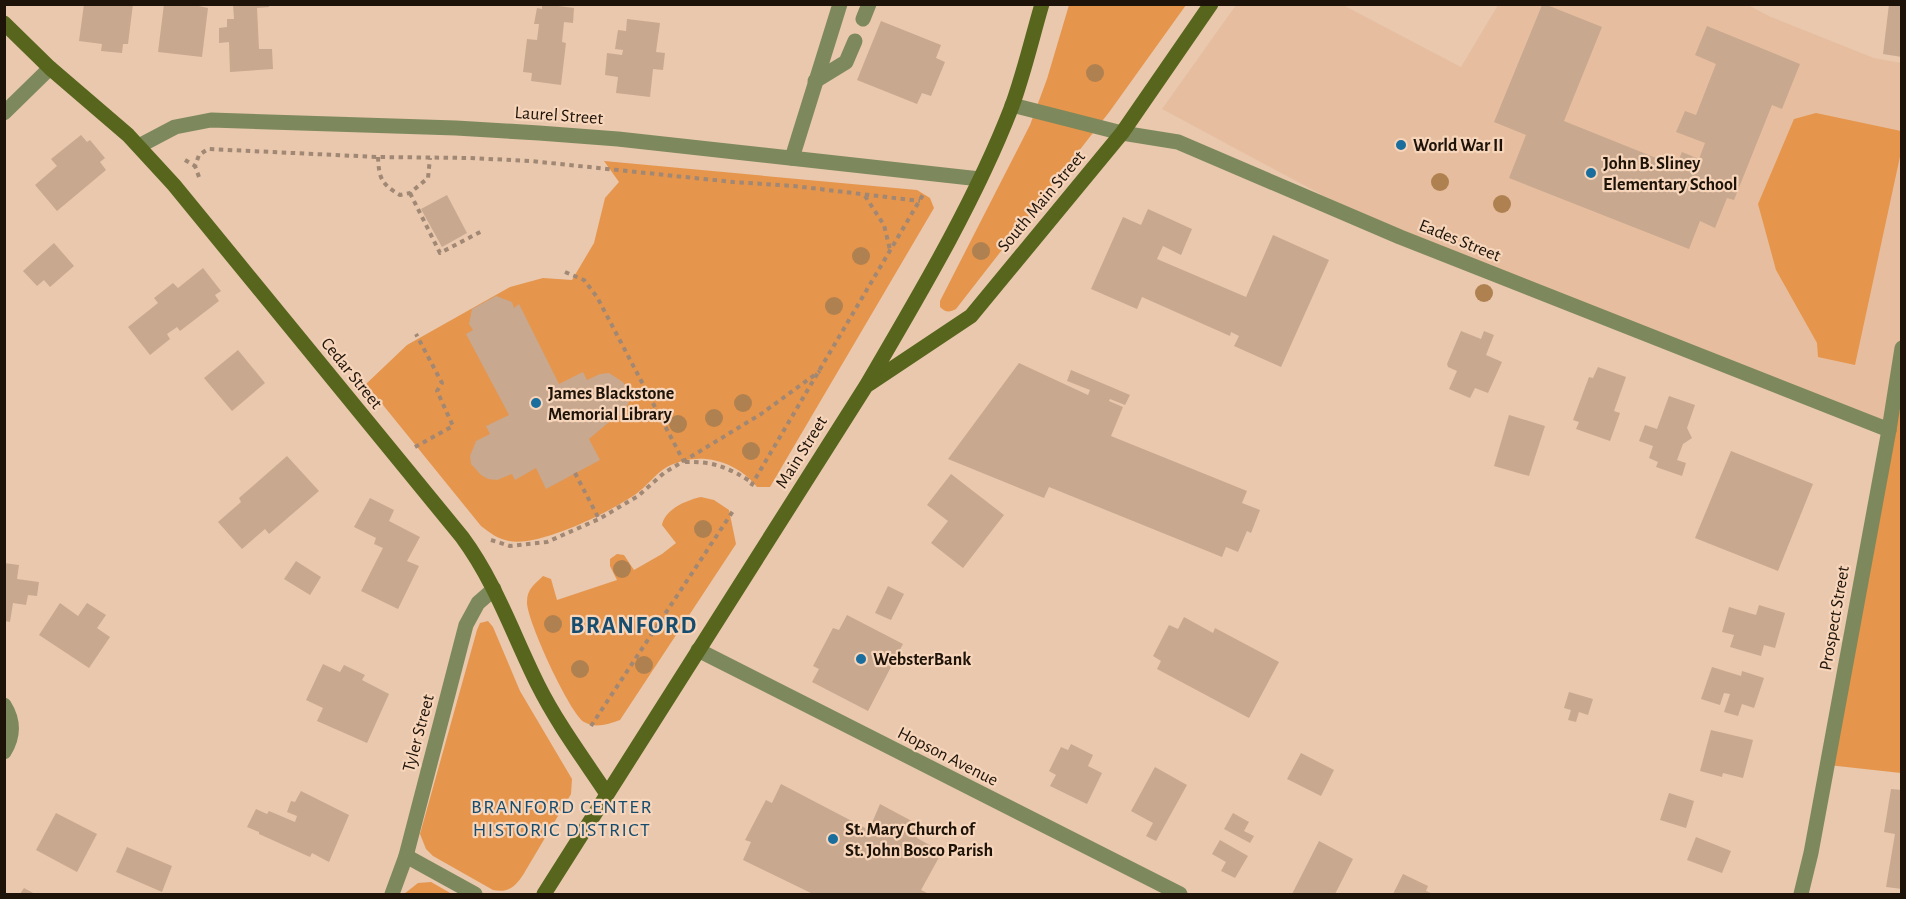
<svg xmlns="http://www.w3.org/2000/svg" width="1906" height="899" font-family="'Alegreya Sans',sans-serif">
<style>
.built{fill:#e6be9f}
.green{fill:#e6954c}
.building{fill:#c8a88f}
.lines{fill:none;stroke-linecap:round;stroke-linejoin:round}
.path{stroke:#a18874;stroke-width:4;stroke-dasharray:4.5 4.5;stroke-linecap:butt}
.lane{stroke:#7d895c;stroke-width:15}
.street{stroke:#7d895c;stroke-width:15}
.secondary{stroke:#57661c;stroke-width:15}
.tree{fill:#b08150}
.poi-dot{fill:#1a6e9e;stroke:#f6d5ba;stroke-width:2}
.labels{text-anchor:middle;stroke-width:4.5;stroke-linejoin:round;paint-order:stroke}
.street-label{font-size:18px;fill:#1e1309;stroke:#f6d5ba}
.poi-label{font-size:18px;font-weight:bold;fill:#1e1309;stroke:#f6d5ba;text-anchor:start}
.neighbourhood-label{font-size:20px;letter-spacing:1.5px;fill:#164d6f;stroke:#f6d5ba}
.district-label{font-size:24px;font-weight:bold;letter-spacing:1.5px;fill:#164d6f;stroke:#f6d5ba}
</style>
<rect width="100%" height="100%" fill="#e9c8ae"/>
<polygon class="built" points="1236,5 1343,5 1461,67 1498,5 1748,5 1771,17 1874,58 1901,63 1902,348 1889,430 1400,237 1162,109"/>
<g class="green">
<path d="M1069 5H1186L1110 111 956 309C950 312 946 313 940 307V301L1030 125 1047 79Z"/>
<polygon points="1816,113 1901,131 1901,152 1855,365 1818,357 1817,343 1776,270 1758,204 1794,119"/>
<path d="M604 161 917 190 930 198 934 208 770 487H757C736 460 698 450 667 467 655 474 647 486 636 494 610 512 540 547 509 541 498 539 490 533 481 526L366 384 407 345 510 287 543 278 572 280 594 243 605 198 619 182Z"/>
<polygon points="1901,348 1901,773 1828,765"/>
<path d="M701 497 714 500 729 510 736 544 620 720C608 724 596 729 584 722 570 714 526 619 527 602 527 589 534 585 543 576L551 579 557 600 617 580 610 566V559L617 554 624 555 634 570 662 554 676 543 662 525C665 509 687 500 701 497Z"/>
<path d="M488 621 493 627 520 691 572 779 571 794 523 875C515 887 508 893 493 890L433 856 426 849 420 834 477 630 480 623Z"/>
<polygon points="431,882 452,894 404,894 418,883"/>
</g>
<g class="building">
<polygon points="84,4 133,4 128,44 123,44 122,53 101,51 102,44 79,41"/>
<polygon points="164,4 189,4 208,8 202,57 158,52"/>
<polygon points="233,4 269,4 269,7 257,8 259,49 272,49 273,69 230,72 229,42 219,43 219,28 227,27 227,19 234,19"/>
<polygon points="542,4 574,8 573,23 564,22 562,42 566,43 561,85 531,81 532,73 523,72 527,39 537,40 539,24 534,24 537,8 542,9"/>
<polygon points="1889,4 1902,4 1902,57 1883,54"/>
<polygon points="1542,5 1547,5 1602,27 1564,121 1676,166 1682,152 1699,159 1705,143 1676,132 1685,111 1696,115 1716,64 1695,55 1707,26 1800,64 1782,109 1772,105 1734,200 1727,198 1715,228 1700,221 1689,249 1509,178 1526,135 1494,122"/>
<polygon points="627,19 660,23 656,52 665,53 663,70 653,69 650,97 616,93 618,77 605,75 607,53 622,55 623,50 615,49 618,30 626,31"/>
<polygon points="881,21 941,45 936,58 945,62 931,96 922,93 917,104 857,80"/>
<polygon points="81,135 87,142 90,140 105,158 100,162 106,170 57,211 35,185 57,166 51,159"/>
<polygon points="447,195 467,233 442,247 421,209"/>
<polygon points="1148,209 1192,229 1181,255 1163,246 1157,259 1246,297 1273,235 1329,260 1281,367 1234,346 1239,336 1231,332 1230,336 1142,297 1137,309 1091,289 1123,217 1141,225"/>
<polygon points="54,243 74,266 50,287 44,280 37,286 23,271"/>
<polygon points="203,268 221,291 215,295 219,301 180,331 177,327 167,334 170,339 150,355 128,327 158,303 154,298 173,283 178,288"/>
<polygon points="496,296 512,302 514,308 519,304 559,384 583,372 587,380 600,374 609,373 623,382 630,395 629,402 623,414 609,422 589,439 600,460 546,489 536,468 515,480 512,474 497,480 488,479 481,475 471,464 470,456 476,441 490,434 486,426 509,415 466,334 473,330 469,324 472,309"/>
<polygon points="1461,331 1481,339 1484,331 1494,335 1486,355 1502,362 1488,393 1475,388 1470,398 1449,389 1457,371 1448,367 1447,364"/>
<polygon points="238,350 265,383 232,411 204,378"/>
<polygon points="1019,363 1088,395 1090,390 1067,381 1071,370 1130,395 1125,405 1110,399 1109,401 1123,407 1111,436 1247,491 1242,503 1260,510 1251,533 1247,531 1238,552 1226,547 1222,557 1049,487 1044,498 948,459"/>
<polygon points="1598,367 1626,377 1614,411 1620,413 1610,441 1576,429 1579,422 1573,420 1589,377 1593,378"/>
<polygon points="1669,396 1695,405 1687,428 1692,438 1683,444 1677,460 1686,463 1682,476 1656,467 1658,462 1649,458 1653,446 1639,441 1645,425 1657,429"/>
<polygon points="1509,415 1545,426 1529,476 1494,466"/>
<polygon points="1731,451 1813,484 1778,571 1695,538"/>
<polygon points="287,456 319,491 269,534 265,529 242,549 218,522 241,502 239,498"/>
<polygon points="951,474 1004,515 963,568 931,543 948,521 927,505"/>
<polygon points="370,498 394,510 389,521 420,537 407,561 419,566 398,609 361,591 383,548 374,544 376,538 354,527"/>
<polygon points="296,561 321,577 310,595 284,579"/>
<polygon points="4,563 19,565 17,579 39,582 37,596 28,595 26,605 13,603 10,622 4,621"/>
<polygon points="888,586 904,594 891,620 875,613"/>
<polygon points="60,603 78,616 87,603 106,615 97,628 110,637 89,668 39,635"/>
<polygon points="1759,605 1785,613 1775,648 1764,645 1761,656 1730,647 1734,635 1722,632 1729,607 1756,615"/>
<polygon points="847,615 903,644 868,711 812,682 819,669 813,666 833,628 839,630"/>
<polygon points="1184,617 1213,633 1215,628 1279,662 1249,718 1157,669 1161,661 1153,656 1169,625 1178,629"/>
<polygon points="323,664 340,672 344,665 365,675 362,680 389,694 367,743 317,721 323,708 306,700"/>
<polygon points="1712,667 1741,676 1742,671 1764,678 1754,708 1742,704 1738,716 1724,712 1730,694 1724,693 1720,705 1701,699"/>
<polygon points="1569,692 1593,699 1588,715 1579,712 1576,722 1568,720 1571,710 1564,708"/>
<polygon points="1711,730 1753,740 1743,778 1723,773 1722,777 1700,771"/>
<polygon points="1071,744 1093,755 1088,766 1102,773 1087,804 1050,786 1056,775 1049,771 1061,747 1068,750"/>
<polygon points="1301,753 1334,770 1321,796 1287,779"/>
<polygon points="1155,767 1187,785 1156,841 1146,836 1153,823 1131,811"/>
<polygon points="781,784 869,830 880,804 921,826 917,838 942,852 921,890 929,894 813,894 743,860 751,842 745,840 766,800 772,803"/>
<polygon points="1891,789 1902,790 1902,889 1886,887 1895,834 1884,832"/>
<polygon points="301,791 349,815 329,862 312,853 310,857 259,834 259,832 247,827 256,809 267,814 269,811 295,822 297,816 287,812 291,801 295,802"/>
<polygon points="1669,793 1694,801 1686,828 1660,820"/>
<polygon points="56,813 97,834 77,872 36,850"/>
<polygon points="1233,813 1249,822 1244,831 1254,836 1250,843 1224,829"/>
<polygon points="1696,837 1731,851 1722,873 1687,860"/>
<polygon points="1220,840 1248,856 1235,878 1221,871 1226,862 1212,854"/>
<polygon points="1319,841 1353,859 1335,894 1292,894"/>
<polygon points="127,847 172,866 162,892 116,872"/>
<polygon points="1403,874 1428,886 1426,891 1433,894 1393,894"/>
<polygon points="24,888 35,894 20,894"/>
</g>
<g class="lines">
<g class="path">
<path d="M378 157C379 178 381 184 400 195L410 193 428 178 430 158"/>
<polyline points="185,160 195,166"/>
<polyline points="199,177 195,166 199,155 208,149 378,157 470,158 531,161 733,182 794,186 920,201"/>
<polyline points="410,193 440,253 482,231"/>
<polyline points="865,196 884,225 890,250"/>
<polyline points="565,272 584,280 597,297 684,462"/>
<polyline points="415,447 453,426 437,391 442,383 416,334"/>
<path d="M685 462C714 461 729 468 753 483"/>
<polyline points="575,473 599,519"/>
<polyline points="751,486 924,193"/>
<polyline points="491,540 510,546 547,542 599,519 638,496 664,473 761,414 820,371"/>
<polyline points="591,726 733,511"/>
</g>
<g class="lane">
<polyline points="863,19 869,4"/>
<polyline points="815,81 846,62 855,41"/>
<polyline points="792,158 840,4"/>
</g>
<g class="street">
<polyline points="1012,105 1122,133 1178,142 1400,237 1889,430"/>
<polyline points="4,113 50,68"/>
<polyline points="139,146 175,127 211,120 456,128 539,133 618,139 980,179"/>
<polyline points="698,650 1180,894"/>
<path d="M4 705C14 721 14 736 4 752"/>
<polyline points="406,856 475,894"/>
<polyline points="392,894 406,856 466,625 478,603 494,589"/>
<polyline points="1801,894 1811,853 1889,430 1902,348"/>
</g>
<g class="secondary">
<path d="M4 23 50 68 128 135 174 185 462 537C496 583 513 635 538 685 557 723 583 758 607 794"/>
<polyline points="869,384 971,316 1122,133 1211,4"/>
<path d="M544 894 866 386C918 297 975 202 1012 106 1024 73 1032 38 1042 4"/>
</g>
</g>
<g class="tree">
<circle cx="1095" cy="73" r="9"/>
<circle cx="1440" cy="182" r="9"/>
<circle cx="1502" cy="204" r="9"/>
<circle cx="981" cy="251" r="9"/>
<circle cx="861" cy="256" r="9"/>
<circle cx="1484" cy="293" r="9"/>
<circle cx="834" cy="306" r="9"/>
<circle cx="743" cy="403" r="9"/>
<circle cx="714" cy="418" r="9"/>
<circle cx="678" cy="424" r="9"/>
<circle cx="751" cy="451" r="9"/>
<circle cx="703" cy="529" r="9"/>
<circle cx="622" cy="569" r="9"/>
<circle cx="553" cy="624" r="9"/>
<circle cx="644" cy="665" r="9"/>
<circle cx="580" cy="669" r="9"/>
</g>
<g class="poi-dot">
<circle cx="1401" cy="145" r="6"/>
<circle cx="1591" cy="173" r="6"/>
<circle cx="536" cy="403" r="6"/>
<circle cx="861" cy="659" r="6"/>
<circle cx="833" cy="839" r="6"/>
</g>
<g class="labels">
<g class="street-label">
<text transform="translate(559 115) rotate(4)" y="6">Laurel Street</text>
<text transform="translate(1041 201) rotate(-50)" y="6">South Main Street</text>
<text transform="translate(1460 240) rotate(22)" y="6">Eades Street</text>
<text transform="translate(352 373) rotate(51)" y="6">Cedar Street</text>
<text transform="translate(801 452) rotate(-58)" y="6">Main Street</text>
<text transform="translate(1834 618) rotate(-80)" y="6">Prospect Street</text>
<text transform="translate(418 733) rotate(-75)" y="6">Tyler Street</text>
<text transform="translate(948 756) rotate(27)" y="6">Hopson Avenue</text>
</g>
<g class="poi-label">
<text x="1413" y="151">World War II</text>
<text x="1603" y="169">John B. Sliney<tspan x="1603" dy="21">Elementary School</tspan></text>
<text x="548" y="399">James Blackstone<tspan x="548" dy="21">Memorial Library</tspan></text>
<text x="873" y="665">WebsterBank</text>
<text x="845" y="835">St. Mary Church of<tspan x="845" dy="21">St. John Bosco Parish</tspan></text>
</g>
<g class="neighbourhood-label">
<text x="562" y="813">BRANFORD CENTER<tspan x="562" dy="23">HISTORIC DISTRICT</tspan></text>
</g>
<g class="district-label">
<text x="634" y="633">BRANFORD</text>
</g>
</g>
<rect width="1906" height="899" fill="none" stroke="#1e1309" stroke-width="12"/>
</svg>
